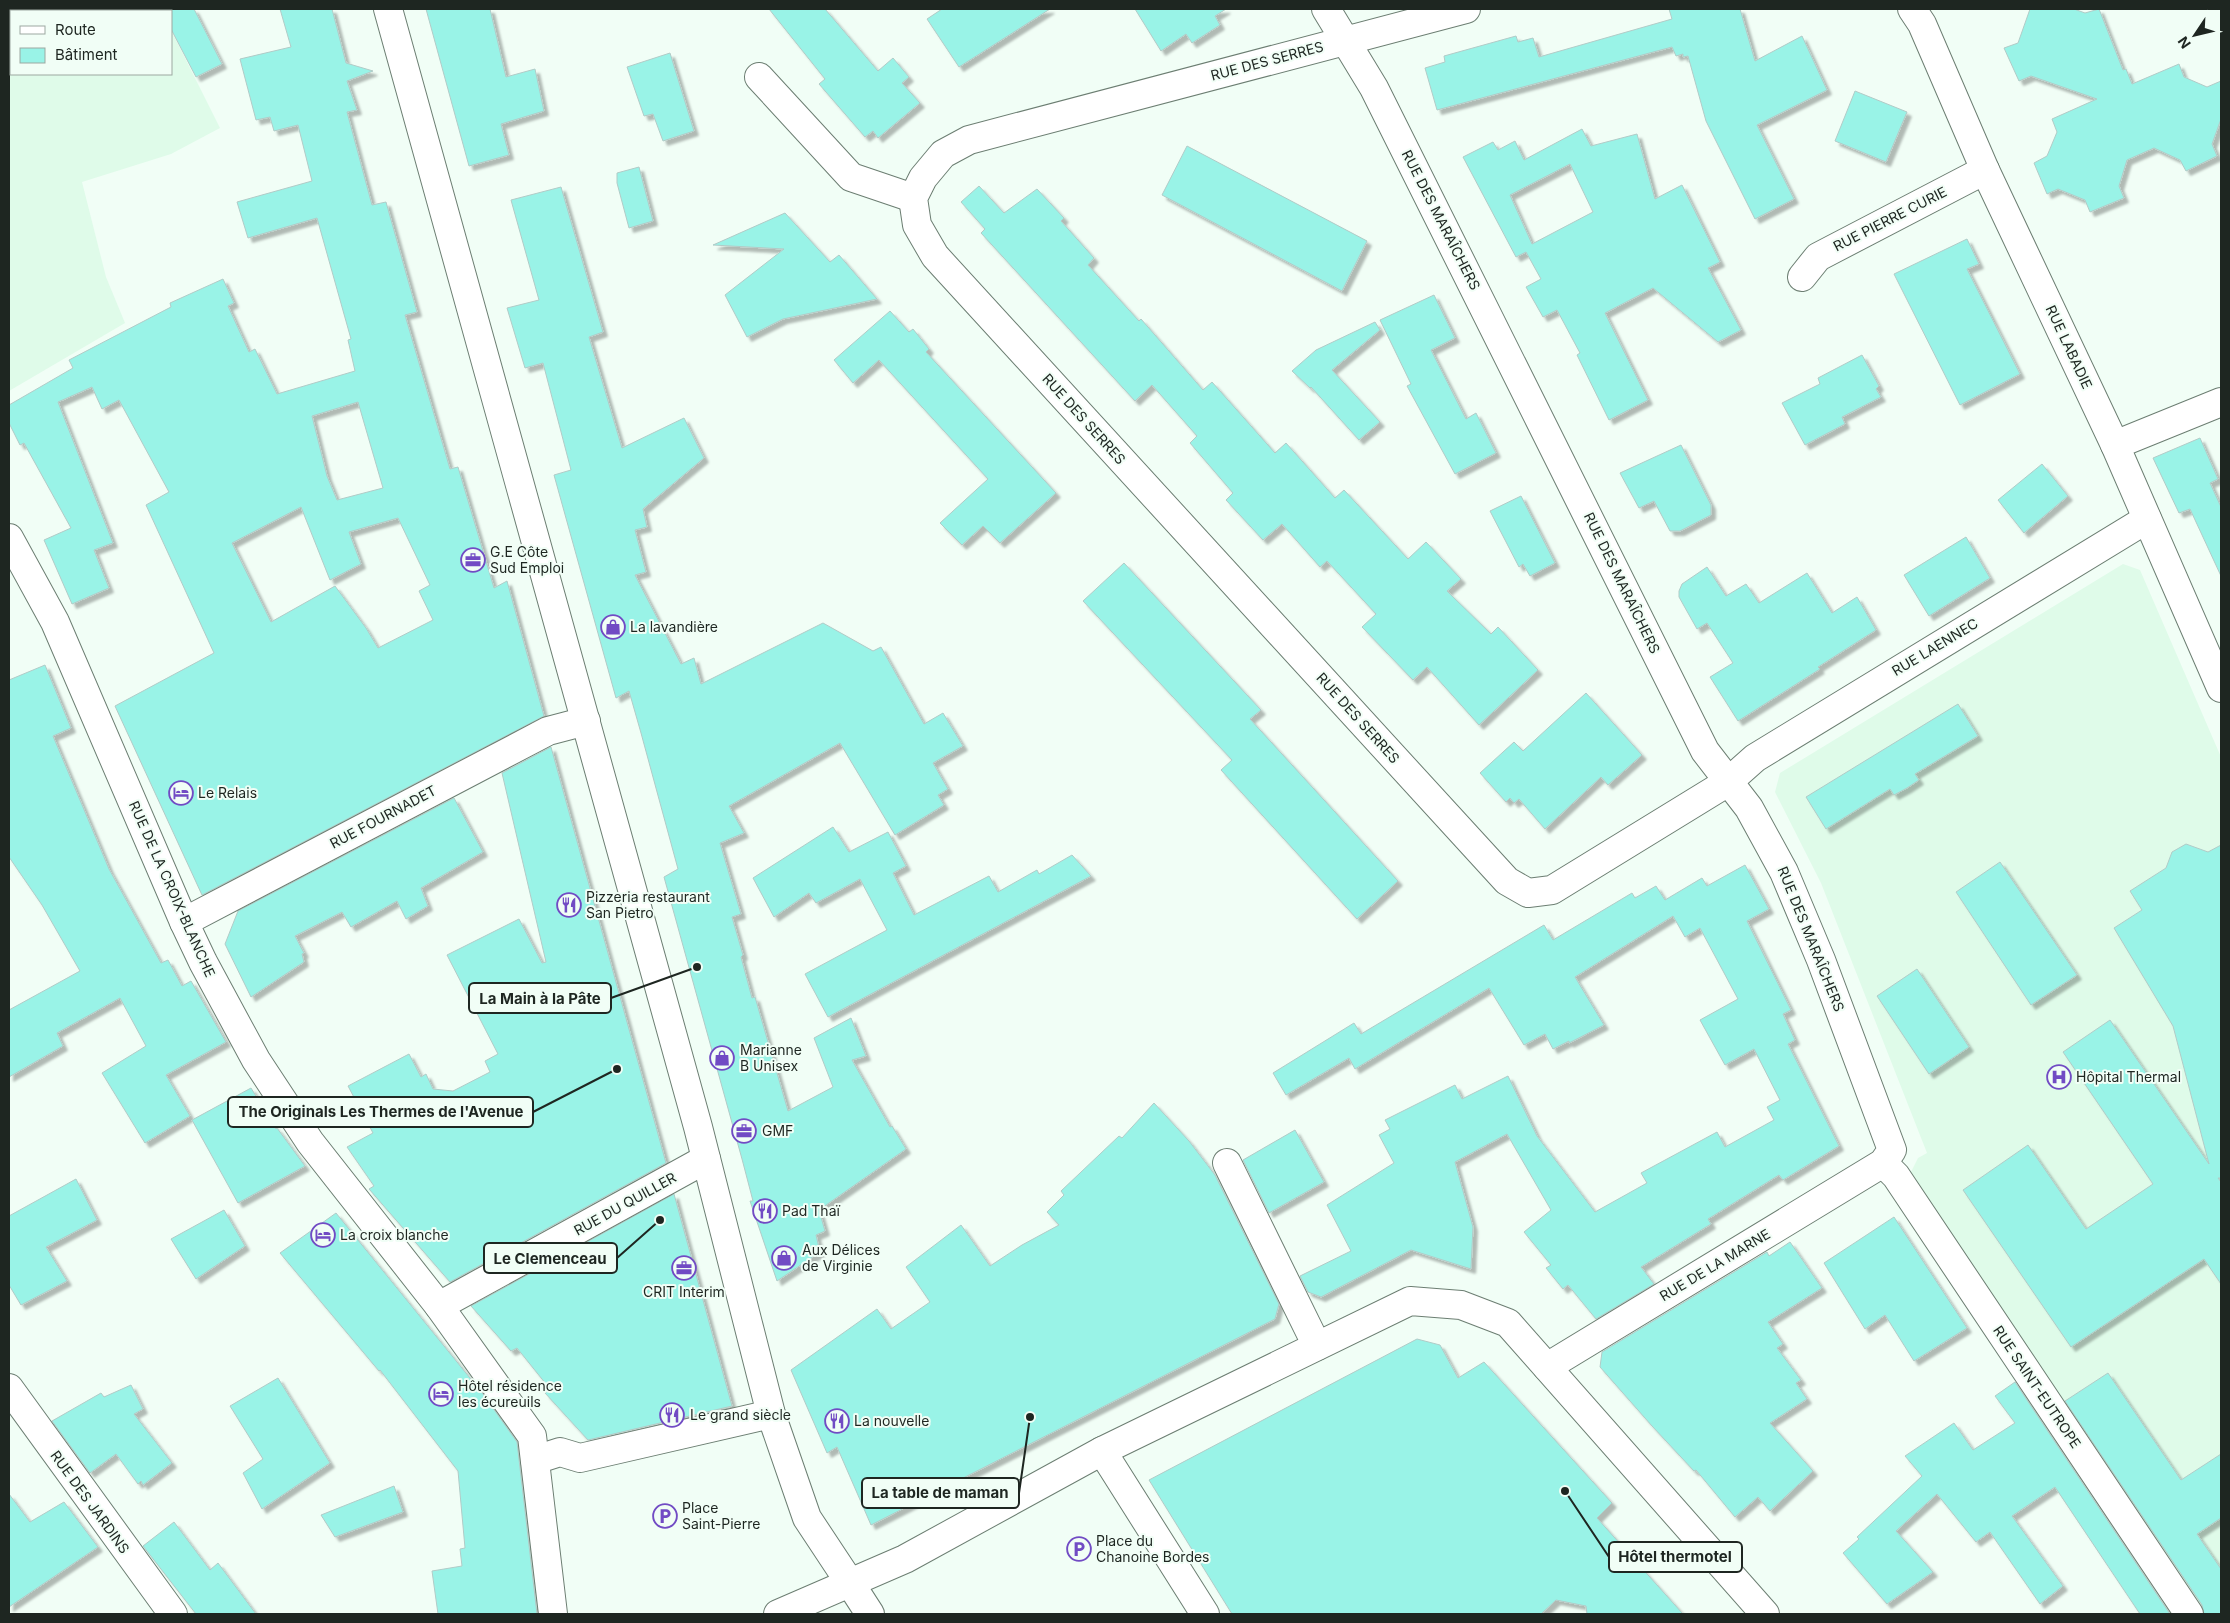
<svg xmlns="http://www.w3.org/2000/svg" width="2230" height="1623" font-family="Inter,sans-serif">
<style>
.built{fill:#dffbe9}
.building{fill:#99f3e7;stroke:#b1cbc7;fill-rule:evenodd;filter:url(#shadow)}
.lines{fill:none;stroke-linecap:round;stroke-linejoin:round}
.street-casing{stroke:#6c7e72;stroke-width:30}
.secondary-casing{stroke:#6c7e72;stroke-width:30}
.street{stroke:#fff;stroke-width:28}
.secondary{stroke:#fff;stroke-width:28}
.labels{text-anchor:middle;stroke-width:4;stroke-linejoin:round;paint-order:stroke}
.street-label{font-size:14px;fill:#1e2621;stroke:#f1fef6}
.poi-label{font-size:14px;fill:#1e2621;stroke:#f1fef6;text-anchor:start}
.leader{fill:none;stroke:#1e2621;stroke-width:2}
.callout-dot{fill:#1e2621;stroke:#f1fef6;stroke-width:2}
.callout{fill:#f1fef6;stroke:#1e2621;stroke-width:2}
.callout-label{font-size:15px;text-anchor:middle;font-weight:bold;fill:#1e2621}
</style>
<defs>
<filter id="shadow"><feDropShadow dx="4.5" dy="4.5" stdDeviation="1" flood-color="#0004"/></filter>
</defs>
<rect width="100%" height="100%" fill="#f1fef6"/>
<g class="built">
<polygon points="9,9 160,9 162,11 11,11 11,74 171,74 171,30 220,128 171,154 82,182 106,277 125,323 9,391"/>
<polygon points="2123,564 2140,570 2221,757 2221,1614 2203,1614 1909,1176 1918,1158 1927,1153 1821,883 1775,792 1780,773"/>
</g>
<g class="building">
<polygon points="161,9 194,9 222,64 196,77 171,29 171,11 162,11"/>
<path d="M280 9H332L346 63 373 71 347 81 357 110 347 112 372 205 386 202 417 312 405 315 450 469 458 467 494 588 507 581 544 716 202 895 115 706 214 653 146 505 169 492 119 400 102 409 92 387 58 402 113 543 94 550 109 588 72 604 44 540 71 528 24 443 20 445 9 423V405L73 368 69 360 171 307 170 303 223 279 234 303 228 306 249 352 255 349 277 394 355 371 348 340 351 339 317 218 248 238 237 202 312 181 298 125 274 131 270 117 256 120 240 59 291 47ZM358 402 383 488 337 500 327 476 312 416ZM301 507 330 580 361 564 349 532 398 518 430 585 419 591 433 620 378 648 366 628 335 586 271 622 232 543Z"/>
<polygon points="426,9 490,9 506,77 535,69 544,111 501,124 509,155 469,166"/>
<polygon points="769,9 825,9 878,71 893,58 909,77 902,83 920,103 878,138 873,131 865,137 819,84 825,79"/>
<polygon points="942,9 1050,9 959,67 927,19"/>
<polygon points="1135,9 1226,9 1215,16 1220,25 1192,43 1186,34 1161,51"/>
<polygon points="1669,9 1740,9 1755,61 1802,36 1827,90 1757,125 1794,199 1755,219 1706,121 1688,56 1683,57 1683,54 1676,56 1672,47 1437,110 1425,68 1445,62 1444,56 1516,36 1518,42 1533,38 1539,57 1672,19"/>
<polygon points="2030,9 2074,9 2085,13 2099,9 2123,70 2126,69 2132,84 2179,64 2184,77 2207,87 2221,81 2221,119 2212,144 2217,156 2186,171 2180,160 2154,148 2127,160 2119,186 2124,198 2090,212 2085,200 2058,189 2047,194 2034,163 2047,156 2057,132 2052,119 2097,99 2031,76 2019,81 2004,48 2018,43"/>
<polygon points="670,53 694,131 663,141 653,114 644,116 627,67"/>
<polygon points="1855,91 1907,112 1886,162 1835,141"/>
<path d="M1582 129 1591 146 1637 134 1655 199 1682 185 1720 262 1708 268 1741 330 1718 342 1653 288 1605 313 1648 400 1609 420 1577 355 1580 353 1557 310 1543 317 1526 287 1541 279 1526 252 1516 257 1463 157 1493 142 1498 150 1515 141 1524 160ZM1570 164 1593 212 1532 244 1510 195Z"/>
<polygon points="1187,146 1367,241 1342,291 1162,195"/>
<polygon points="639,167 653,221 629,228 617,183 617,173"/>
<polygon points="979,186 1004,213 1037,189 1064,218 1061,221 1094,258 1088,265 1139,321 1141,319 1203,390 1212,382 1275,453 1286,443 1335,498 1344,490 1408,559 1426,542 1461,579 1447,591 1491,634 1498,627 1538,670 1479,725 1427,667 1413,680 1362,627 1376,614 1327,561 1320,567 1282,524 1263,540 1226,500 1233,493 1190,443 1197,436 1152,385 1135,401 981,233 985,229 961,202"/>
<polygon points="561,187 603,332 589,337 622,448 684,418 704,458 643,509 647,527 635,530 646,572 635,575 681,664 694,658 701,684 823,623 873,651 881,647 924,724 943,713 963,746 933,763 948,789 938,795 944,805 895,835 840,743 729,806 744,833 720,843 741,914 732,917 743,955 741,957 752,998 755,997 788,1111 833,1087 814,1038 851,1018 866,1056 852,1060 890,1127 892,1126 906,1149 819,1210 825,1231 816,1235 820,1252 777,1281 750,1201 753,1201 742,1159 664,877 678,869 641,733 629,691 616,698 554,475 571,470 543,363 525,368 507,308 539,300 511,200"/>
<polygon points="785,213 830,262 839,255 877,299 783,319 747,337 725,295 784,249 713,245"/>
<polygon points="1967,239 1979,264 1967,269 2020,374 1960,405 1894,274"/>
<polygon points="1434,295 1455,338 1431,350 1466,419 1476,413 1496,453 1455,474 1407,386 1411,384 1380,320"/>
<polygon points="890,311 909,332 913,329 929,349 926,352 1056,493 1000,543 983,526 962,545 940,523 988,479 879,360 853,383 834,360"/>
<polygon points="1375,322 1380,330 1332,370 1380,422 1359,440 1311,387 1310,388 1292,371 1316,350"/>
<polygon points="1862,355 1879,386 1876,389 1881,397 1842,417 1845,424 1805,445 1782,403 1820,384 1818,378"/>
<polygon points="2200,438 2218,479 2210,483 2221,507 2221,576 2190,509 2179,513 2153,458"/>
<polygon points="1681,445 1711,505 1711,515 1680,531 1670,531 1654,501 1639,508 1620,473"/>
<polygon points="2042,464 2068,496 2024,533 1998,500"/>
<polygon points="1521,496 1555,563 1530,576 1523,564 1519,567 1490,511"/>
<polygon points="1966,537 1990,578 1929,616 1904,575"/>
<polygon points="1124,563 1261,710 1250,719 1398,881 1357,919 1221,770 1232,760 1083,601"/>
<polygon points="1707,567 1726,596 1746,584 1759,603 1807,573 1832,613 1857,597 1876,630 1818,667 1820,669 1738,721 1710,677 1733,663 1707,623 1697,629 1679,597 1679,591 1682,584"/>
<polygon points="45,665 71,728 53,736 109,869 161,963 168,960 182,986 191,981 226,1042 166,1075 190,1116 145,1143 102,1073 146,1046 120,998 57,1033 63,1046 9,1077 9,1010 80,971 42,905 9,857 9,680"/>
<polygon points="1586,693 1642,755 1608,785 1601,777 1545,829 1519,799 1514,803 1510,798 1506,802 1480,773 1514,742 1523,751"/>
<polygon points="1958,704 1978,736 1915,774 1919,780 1907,788 1894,795 1890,789 1826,829 1806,797"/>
<polygon points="551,747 666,1163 450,1282 369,1189 374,1186 347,1147 373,1133 348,1086 409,1054 421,1077 426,1074 433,1089 453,1091 490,1072 485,1061 498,1054 447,955 519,919 542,963 546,962 502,773"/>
<polygon points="454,798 483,852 421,888 428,906 406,919 397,901 351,927 342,912 295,936 304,953 302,954 304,962 251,997 225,944 238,911"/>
<polygon points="833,827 849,852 888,832 906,866 893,873 914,915 989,876 998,892 1037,870 1039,874 1072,855 1091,876 828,1017 805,974 887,930 860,879 816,903 809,893 774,917 753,878"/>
<polygon points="2186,844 2208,852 2221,845 2221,1178 2218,1178 2221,1182 2221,1284 2204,1259 2071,1347 1963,1190 2028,1145 2086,1229 2153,1184 2063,1052 2110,1020 2209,1164 2173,1026 2114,928 2142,910 2130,891 2166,868 2172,852"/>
<polygon points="2000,862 2077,975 2031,1005 1956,892"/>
<polygon points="1745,865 1769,909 1747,921 1791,1010 1783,1014 1795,1040 1788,1044 1839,1146 1783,1180 1779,1175 1708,1219 1711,1224 1641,1267 1654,1284 1596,1319 1568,1285 1563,1289 1546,1268 1551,1265 1524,1232 1551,1210 1507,1134 1455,1162 1473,1227 1471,1269 1411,1250 1321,1297 1308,1292 1300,1276 1351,1251 1327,1205 1394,1163 1379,1135 1390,1129 1385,1120 1455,1085 1462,1099 1508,1076 1537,1136 1595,1212 1647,1183 1641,1173 1717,1132 1725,1147 1774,1120 1767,1107 1780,1100 1754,1049 1725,1065 1700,1020 1738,999 1700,928 1685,937 1673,916 1575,977 1604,1025 1569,1043 1569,1041 1553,1049 1545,1034 1524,1045 1489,988 1355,1069 1349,1058 1286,1095 1273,1073 1354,1023 1361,1034 1544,925 1553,940 1632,893 1635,898 1656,886 1665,900 1702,878 1707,886"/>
<polygon points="1917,969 1969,1047 1929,1074 1877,996"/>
<polygon points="251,1088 276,1129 277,1128 305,1166 238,1203 192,1120"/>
<polygon points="1154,1103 1189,1141 1215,1175 1279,1304 1275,1319 871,1525 837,1447 827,1453 791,1370 877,1309 891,1329 930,1302 906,1267 961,1225 990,1266 1022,1245 1059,1225 1047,1212 1064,1195 1061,1191 1119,1136 1122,1138"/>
<polygon points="1295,1130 1324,1182 1269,1213 1243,1160"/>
<polygon points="76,1179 97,1220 46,1247 67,1281 21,1305 9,1285 9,1216"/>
<polygon points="674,1194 732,1406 588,1440 545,1393 550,1389 517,1348 511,1351 471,1306"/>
<polygon points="224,1210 245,1246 196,1279 171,1239"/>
<polygon points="336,1213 483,1394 517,1442 537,1614 438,1614 432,1571 462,1566 460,1549 465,1548 458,1471 380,1370 379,1371 280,1253"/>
<polygon points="1894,1217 1967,1328 1914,1361 1885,1315 1865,1329 1824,1263"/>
<polygon points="1790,1242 1822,1288 1768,1322 1783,1344 1777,1348 1801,1380 1796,1383 1807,1399 1770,1423 1813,1471 1770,1511 1758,1497 1735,1517 1696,1470 1694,1471 1652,1426 1600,1367 1602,1352 1767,1252 1769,1256"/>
<polygon points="1417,1339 1440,1345 1458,1378 1484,1362 1612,1503 1597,1518 1683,1614 1587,1614 1586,1606 1556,1600 1541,1614 1232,1614 1149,1480"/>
<polygon points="2108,1373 2181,1480 2221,1454 2221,1518 2197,1534 2221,1569 2221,1614 2204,1614 2202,1605 2065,1401"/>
<polygon points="278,1378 330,1463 262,1509 243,1473 263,1459 230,1406"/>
<polygon points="2015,1382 2039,1418 2170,1614 2140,1614 2055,1487 2012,1516 2063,1586 2040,1604 1990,1532 1976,1542 1937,1494 1896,1531 1933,1572 1887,1604 1843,1553 1859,1539 1857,1537 1922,1476 1905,1456 1954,1423 1973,1450 2015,1423 1995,1396"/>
<polygon points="131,1385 143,1409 134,1414 172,1463 143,1485 141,1481 138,1484 116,1454 90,1473 52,1421 101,1393 104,1397"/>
<polygon points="394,1486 403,1512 335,1537 321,1515"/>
<polygon points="9,1494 30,1522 64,1502 98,1547 9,1607"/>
<polygon points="174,1522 210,1570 218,1563 256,1614 196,1614 143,1546"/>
</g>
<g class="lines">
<g class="street-casing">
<g id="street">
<polyline points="1326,9 1374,88 1705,751 1749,808 1784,872 1821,960 1892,1150 1883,1163 1547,1367"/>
<polyline points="1466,9 969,140 943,154 923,178 913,198 917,225 935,256 1507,881 1528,893 1552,890 1728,782 1755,758 2147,519"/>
<polyline points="1912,9 1922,24 1985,170 2115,445 2221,688"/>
<polyline points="759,77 851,177 913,198"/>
<polyline points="1802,277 1818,257 1985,170"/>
<polyline points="2115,445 2221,402"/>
<polyline points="9,538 55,622 184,922 203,962 256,1060 310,1142 439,1306 532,1436 553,1614"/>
<polyline points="184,922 548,731 586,721"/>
<polyline points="1227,1163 1317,1346"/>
<polyline points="1883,1163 1896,1176 2189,1614"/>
<polyline points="439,1306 706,1159"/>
<polyline points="9,1388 173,1614"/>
<polyline points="1102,1451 1205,1614"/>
<polyline points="535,1460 560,1452 580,1458 771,1414"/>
<polyline points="850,1583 870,1614"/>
</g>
</g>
<g class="secondary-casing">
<g id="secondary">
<polyline points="388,9 698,1127 771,1414 807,1518 850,1583"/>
<polyline points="778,1614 905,1559 1102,1451 1410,1301 1461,1305 1508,1323 1765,1614"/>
</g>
</g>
<use href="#street" class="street"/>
<use href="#secondary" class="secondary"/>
</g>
<defs>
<g id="office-ring" transform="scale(1.25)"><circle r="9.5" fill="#f1fef6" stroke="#714bc4" stroke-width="1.5"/><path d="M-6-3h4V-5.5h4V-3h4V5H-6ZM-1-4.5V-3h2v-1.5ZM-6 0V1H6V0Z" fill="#714bc4"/></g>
<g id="shop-ring" transform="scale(1.25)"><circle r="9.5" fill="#f1fef6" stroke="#714bc4" stroke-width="1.5"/><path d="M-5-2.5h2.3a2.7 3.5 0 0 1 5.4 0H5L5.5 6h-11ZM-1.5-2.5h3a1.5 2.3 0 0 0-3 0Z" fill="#714bc4"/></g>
<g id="hotel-ring" transform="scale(1.25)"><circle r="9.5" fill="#f1fef6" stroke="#714bc4" stroke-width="1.5"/><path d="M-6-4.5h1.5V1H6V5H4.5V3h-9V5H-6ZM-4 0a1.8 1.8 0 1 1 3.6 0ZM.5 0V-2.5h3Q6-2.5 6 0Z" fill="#714bc4"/></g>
<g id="restaurant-ring" transform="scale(1.25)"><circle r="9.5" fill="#f1fef6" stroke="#714bc4" stroke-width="1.5"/><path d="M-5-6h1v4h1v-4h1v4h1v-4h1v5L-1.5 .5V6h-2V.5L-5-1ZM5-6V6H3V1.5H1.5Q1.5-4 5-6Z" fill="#714bc4"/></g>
<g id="hospital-ring" transform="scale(1.25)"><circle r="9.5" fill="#f1fef6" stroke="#714bc4" stroke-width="1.5"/><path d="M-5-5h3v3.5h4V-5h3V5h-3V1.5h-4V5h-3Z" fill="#714bc4"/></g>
<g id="parking-ring" transform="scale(1.25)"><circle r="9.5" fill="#f1fef6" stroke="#714bc4" stroke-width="1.5"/><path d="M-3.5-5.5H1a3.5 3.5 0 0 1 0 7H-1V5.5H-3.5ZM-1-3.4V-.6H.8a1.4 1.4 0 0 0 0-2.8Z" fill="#714bc4"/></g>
</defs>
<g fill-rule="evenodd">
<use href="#office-ring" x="473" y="560"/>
<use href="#shop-ring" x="613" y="627"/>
<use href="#hotel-ring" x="181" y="793"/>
<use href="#restaurant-ring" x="569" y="905"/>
<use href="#shop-ring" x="722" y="1058"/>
<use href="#hospital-ring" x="2059" y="1077"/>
<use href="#office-ring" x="744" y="1131"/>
<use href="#restaurant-ring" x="765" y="1211"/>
<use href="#hotel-ring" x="323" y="1235"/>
<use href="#shop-ring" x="784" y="1258"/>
<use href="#office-ring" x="684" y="1268"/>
<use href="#hotel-ring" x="441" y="1394"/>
<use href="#restaurant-ring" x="672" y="1415"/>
<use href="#restaurant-ring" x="837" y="1421"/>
<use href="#parking-ring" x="665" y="1516"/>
<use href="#parking-ring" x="1079" y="1549"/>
</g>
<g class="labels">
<g class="street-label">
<text transform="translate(1267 61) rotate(-15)" y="5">RUE DES SERRES</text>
<text transform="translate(1890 219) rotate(-27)" y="5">RUE PIERRE CURIE</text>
<text transform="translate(1441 220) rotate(63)" y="5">RUE DES MARAÎCHERS</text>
<text transform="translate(2069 347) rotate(65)" y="5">RUE LABADIE</text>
<text transform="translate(1084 419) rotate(48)" y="5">RUE DES SERRES</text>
<text transform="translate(1622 583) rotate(64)" y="5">RUE DES MARAÎCHERS</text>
<text transform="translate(1935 647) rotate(-31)" y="5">RUE LAENNEC</text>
<text transform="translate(1358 718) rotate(48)" y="5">RUE DES SERRES</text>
<text transform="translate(383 817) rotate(-28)" y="5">RUE FOURNADET</text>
<text transform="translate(172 889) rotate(66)" y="5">RUE DE LA CROIX-BLANCHE</text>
<text transform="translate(1811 939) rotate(68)" y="5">RUE DES MARAÎCHERS</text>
<text transform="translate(625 1204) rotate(-29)" y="5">RUE DU QUILLER</text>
<text transform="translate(1715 1265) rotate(-31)" y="5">RUE DE LA MARNE</text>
<text transform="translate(2037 1387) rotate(56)" y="5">RUE SAINT-EUTROPE</text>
<text transform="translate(90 1502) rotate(54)" y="5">RUE DES JARDINS</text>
</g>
<g class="poi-label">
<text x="490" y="557">G.E Côte<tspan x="490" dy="16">Sud Emploi</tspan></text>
<text x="630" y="632">La lavandière</text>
<text x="198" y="798">Le Relais</text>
<text x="586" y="902">Pizzeria restaurant<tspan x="586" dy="16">San Pietro</tspan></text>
<text x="740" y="1055">Marianne<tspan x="740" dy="16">B Unisex</tspan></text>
<text x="2076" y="1082">Hôpital Thermal</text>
<text x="762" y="1136">GMF</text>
<text x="782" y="1216">Pad Thaï</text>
<text x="340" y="1240">La croix blanche</text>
<text x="802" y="1255">Aux Délices<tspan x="802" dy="16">de Virginie</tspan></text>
<text x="684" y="1297" text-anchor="middle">CRIT Interim</text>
<text x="458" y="1391">Hôtel résidence<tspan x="458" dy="16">les écureuils</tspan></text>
<text x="690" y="1420">Le grand siècle</text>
<text x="854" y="1426">La nouvelle</text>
<text x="682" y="1513">Place<tspan x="682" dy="16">Saint-Pierre</tspan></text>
<text x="1096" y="1546">Place du<tspan x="1096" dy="16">Chanoine Bordes</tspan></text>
</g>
</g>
<path class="leader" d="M697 967L611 998M617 1069L533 1112M660 1220L617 1258M1030 1417L1019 1493M1565 1491L1609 1557"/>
<g class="callout-dot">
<circle cx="697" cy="967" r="5"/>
<circle cx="617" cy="1069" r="5"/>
<circle cx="660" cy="1220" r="5"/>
<circle cx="1030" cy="1417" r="5"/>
<circle cx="1565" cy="1491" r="5"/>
</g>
<g class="callout">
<rect x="469" y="983" width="142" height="30" rx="5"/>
<rect x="228" y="1097" width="305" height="30" rx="5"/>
<rect x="484" y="1243" width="133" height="30" rx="5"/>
<rect x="862" y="1478" width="157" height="30" rx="5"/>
<rect x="1609" y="1542" width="133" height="30" rx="5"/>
</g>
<g class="callout-label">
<text x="540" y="1004">La Main à la Pâte</text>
<text x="381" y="1117">The Originals Les Thermes de l'Avenue</text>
<text x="550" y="1264">Le Clemenceau</text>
<text x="940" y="1498">La table de maman</text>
<text x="1675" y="1562">Hôtel thermotel</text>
</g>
<rect width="2230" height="1623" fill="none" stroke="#1e2621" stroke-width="20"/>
<rect x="10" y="10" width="162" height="65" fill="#f1fef6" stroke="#9da8a1"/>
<rect x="20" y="26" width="25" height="8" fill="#ffffff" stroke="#9da8a1"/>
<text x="55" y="35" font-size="15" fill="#1e2621">Route</text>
<rect x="20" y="48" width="25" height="15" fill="#99f3e7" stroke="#9da8a1"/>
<text x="55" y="60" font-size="15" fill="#1e2621">Bâtiment</text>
<g transform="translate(2195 35) rotate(235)" stroke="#f1fef6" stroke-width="4" paint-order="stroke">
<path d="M0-4L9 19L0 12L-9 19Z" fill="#1e2621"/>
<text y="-8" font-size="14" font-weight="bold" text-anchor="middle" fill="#1e2621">N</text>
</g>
</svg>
